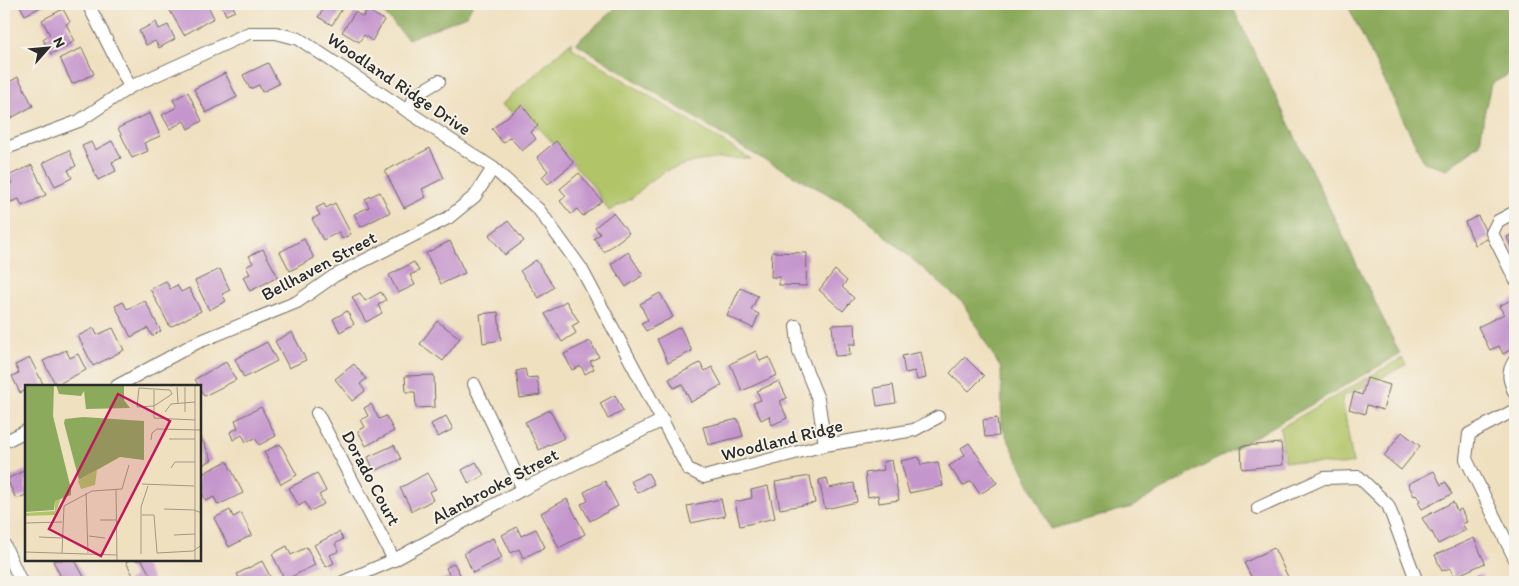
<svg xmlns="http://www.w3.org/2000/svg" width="1519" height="586" font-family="Itim,sans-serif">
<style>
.green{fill:#b1c467;stroke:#6e7849}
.forest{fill:#8caa5c;stroke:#5c6a44}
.building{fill:#c596cd}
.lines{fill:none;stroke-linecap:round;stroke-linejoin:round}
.minor-casing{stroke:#706a5f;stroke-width:14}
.minor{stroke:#fff;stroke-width:12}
.labels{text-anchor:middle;stroke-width:4;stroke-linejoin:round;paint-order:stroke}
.street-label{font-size:18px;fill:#2b2b2b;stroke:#f7f3e8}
.inset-road{fill:none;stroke:#a19884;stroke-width:1}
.view{fill:#c2185b;fill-opacity:0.15;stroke:#c2185b;stroke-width:2.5}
.inset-edge{fill:none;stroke:#2b2b2b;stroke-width:2.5}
</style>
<rect width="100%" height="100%" fill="#f7f3e8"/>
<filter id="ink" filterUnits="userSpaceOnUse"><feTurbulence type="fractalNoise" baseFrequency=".02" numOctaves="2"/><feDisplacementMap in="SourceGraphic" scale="10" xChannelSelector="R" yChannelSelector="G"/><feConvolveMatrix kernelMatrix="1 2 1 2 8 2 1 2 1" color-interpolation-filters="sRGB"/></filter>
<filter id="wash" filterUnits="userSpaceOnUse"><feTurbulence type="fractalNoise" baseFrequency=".0096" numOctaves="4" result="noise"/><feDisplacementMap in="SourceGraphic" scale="20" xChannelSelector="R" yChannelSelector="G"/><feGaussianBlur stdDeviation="1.12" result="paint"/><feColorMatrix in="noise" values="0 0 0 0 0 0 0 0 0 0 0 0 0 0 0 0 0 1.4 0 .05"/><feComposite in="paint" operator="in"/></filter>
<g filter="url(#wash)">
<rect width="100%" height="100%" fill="#efe0c0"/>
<g class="green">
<polygon points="571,42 572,48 751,159 721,158 693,162 665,171 648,183 632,198 609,211 590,182 540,129 501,105"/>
<polygon points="1402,358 1406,365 1342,397 1353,463 1342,465 1285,461 1280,428"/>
</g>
<g class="forest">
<polygon points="375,4 473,4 466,16 408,39"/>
<polygon points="620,4 1231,4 1400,354 1132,507 1051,529 1002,427 1001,369 963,303 852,207 743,148 576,43"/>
<polygon points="1347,4 1515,4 1515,71 1491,84 1484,115 1480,144 1447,169 1424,162"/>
</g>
<g id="blocks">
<g class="building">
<polygon points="19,4 47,4 25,15"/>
<polygon points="166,4 197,4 197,5 207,4 214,18 184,35"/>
<polygon points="221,4 232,4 235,11 226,15"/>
<polygon points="315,4 345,4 332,25 318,17 324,9"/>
<polygon points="63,9 70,22 66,24 75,41 51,54 43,39 50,35 42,20"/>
<polygon points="367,10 384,20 372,41 364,35 359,42 342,32 355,12 363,17"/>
<polygon points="156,22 159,29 168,25 175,39 159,48 155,41 146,45 139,31"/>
<polygon points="82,48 94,74 72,84 60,58"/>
<polygon points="268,63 279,84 262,92 259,85 250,89 243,75"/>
<polygon points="225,73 237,97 206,113 194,89"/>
<polygon points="18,77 33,106 4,122 4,85"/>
<polygon points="188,92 202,121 188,129 184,121 170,129 162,115 177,107 173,100"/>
<polygon points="522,105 538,126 531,132 536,139 522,151 510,137 503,143 492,129"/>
<polygon points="150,113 160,136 144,143 148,151 132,158 118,128"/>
<polygon points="112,141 121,158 112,162 116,171 98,180 82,146 91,142 95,150"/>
<polygon points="556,141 574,163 548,184 542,177 548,171 537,157"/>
<polygon points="430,148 444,178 422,189 426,197 404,208 385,171"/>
<polygon points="69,150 76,166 68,170 72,178 55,186 43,163"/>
<polygon points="32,165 46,195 22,206 19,199 11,202 4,187 12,183 8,176"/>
<polygon points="579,173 602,201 583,216 577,209 571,214 560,201 566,196 560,189"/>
<polygon points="380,192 390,212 361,227 354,214 369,207 365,199"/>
<polygon points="335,203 351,234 342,239 339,232 323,240 312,219 320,215 316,208 324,204 326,208"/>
<polygon points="613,213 629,233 604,252 594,238 600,234 595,227"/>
<polygon points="1478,216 1489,238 1475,245 1465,222"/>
<polygon points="508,221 524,241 505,255 489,235"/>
<polygon points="1515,233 1515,256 1507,237"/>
<polygon points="304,239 314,258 290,271 280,252"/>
<polygon points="450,241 465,273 441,284 426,253"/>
<polygon points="263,249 278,277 250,291 243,277 250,274 246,267 253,263 249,256"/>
<polygon points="628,252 643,275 626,287 611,264"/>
<polygon points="772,252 807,253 806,286 779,285 780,277 771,277"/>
<polygon points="536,260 554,287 539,298 520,271"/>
<polygon points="414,262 419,271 410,275 415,285 398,293 389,275"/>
<polygon points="220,269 230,290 222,294 226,301 209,310 195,281"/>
<polygon points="835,270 847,281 842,287 854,298 843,311 819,290"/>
<polygon points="166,281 170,289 177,285 181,292 189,288 201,311 170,327 150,289"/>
<polygon points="740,288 758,296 751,310 759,314 753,328 727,316"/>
<polygon points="381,292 386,300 378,305 382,313 366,322 352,297 360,293 365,301"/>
<polygon points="660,293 673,317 646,331 641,323 648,320 640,304"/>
<polygon points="1515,298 1515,347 1503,354 1499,346 1490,350 1478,327 1504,314 1499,306"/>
<polygon points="145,301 161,331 152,336 148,328 131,337 115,306 123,302 127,309"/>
<polygon points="566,301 579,322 572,326 576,333 562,342 545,314"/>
<polygon points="347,311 354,324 340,332 333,319"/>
<polygon points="498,312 501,340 483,343 480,314"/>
<polygon points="437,321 460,338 443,361 420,344"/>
<polygon points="855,324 856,344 849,344 850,355 835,356 832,325"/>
<polygon points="680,327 692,351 668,363 657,339"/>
<polygon points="94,328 97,335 113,328 124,350 93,366 78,336"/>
<polygon points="292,332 306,360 289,368 275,341"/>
<polygon points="590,341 599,357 590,361 594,369 585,374 581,366 572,370 564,354"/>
<polygon points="267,342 277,361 244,378 235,359"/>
<polygon points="66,350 70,358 78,354 86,370 56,385 43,361"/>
<polygon points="756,351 760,361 769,357 777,375 742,391 730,364"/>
<polygon points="921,352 926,378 917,380 915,371 905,373 902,356"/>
<polygon points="965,357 984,376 969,391 950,373"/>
<polygon points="30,358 44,386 26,386 26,390 20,393 12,376 19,373 15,365"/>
<polygon points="226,362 236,380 204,396 195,379"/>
<polygon points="700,363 705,371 712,367 722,385 691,402 682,384 674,388 669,379"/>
<polygon points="354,364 366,379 360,384 365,391 352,401 335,379"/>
<polygon points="525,369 527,378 537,377 540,395 520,398 516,371"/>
<polygon points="434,375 435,407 416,408 415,392 406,392 405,376"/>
<polygon points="1367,378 1390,385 1383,410 1367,405 1365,414 1349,409 1354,392 1362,395"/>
<polygon points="779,381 787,398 780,401 787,418 772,425 769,416 761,420 753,403 761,400 757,391"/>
<polygon points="893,385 896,403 877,406 874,388"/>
<polygon points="615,395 623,411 608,419 600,403"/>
<polygon points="371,404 379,419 386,416 394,431 366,446 358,431 365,427 361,420 368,416 364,408"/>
<polygon points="261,407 276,436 259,445 255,438 246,442 242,435 233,440 230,432 238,428 235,420"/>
<polygon points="550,410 564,438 539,450 525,422"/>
<polygon points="446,416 453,429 438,437 431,424"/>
<polygon points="997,418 999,436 985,437 983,420"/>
<polygon points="738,419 743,436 708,445 703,427"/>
<polygon points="1402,432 1420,446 1401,470 1384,456"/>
<polygon points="200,436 212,460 200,466"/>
<polygon points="969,443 997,483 980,494 971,481 963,486 949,466 965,455 961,448"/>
<polygon points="1281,443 1283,465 1242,469 1241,446"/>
<polygon points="280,444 297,475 281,484 264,452"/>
<polygon points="394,445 401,459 374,471 368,457"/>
<polygon points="919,457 921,465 938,462 943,486 909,493 901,461"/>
<polygon points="892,460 899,500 879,503 878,495 868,497 865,473 884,470 883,462"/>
<polygon points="227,461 243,493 218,505 214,497 206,501 200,488 200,475"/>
<polygon points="476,462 484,475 469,484 462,470"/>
<polygon points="26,470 26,495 16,499 7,479"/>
<polygon points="1434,471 1441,485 1446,482 1452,494 1422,509 1418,502 1420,501 1419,499 1416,495 1414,496 1408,484"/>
<polygon points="317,473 326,491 319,495 324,504 310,511 305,502 299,506 289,488"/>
<polygon points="427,473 436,489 429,492 433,500 412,511 400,488"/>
<polygon points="648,473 654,484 637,493 631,481"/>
<polygon points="810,476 815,503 780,509 775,482"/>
<polygon points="827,478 829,488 854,483 857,502 825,509 819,480"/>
<polygon points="605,481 618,506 590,521 581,504 588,501 584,492"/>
<polygon points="768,486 775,518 740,526 735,502 752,498 751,490"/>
<polygon points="567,499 585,534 559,548 541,513"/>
<polygon points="721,499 725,516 691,523 687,506"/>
<polygon points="1453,502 1457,511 1461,509 1467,522 1462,524 1466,530 1438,544 1432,532 1431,533 1422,518"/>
<polygon points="230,510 233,517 241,513 252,535 229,547 214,518"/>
<polygon points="517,527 521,536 536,529 545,547 523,558 519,549 511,553 502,535"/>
<polygon points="339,532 343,539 335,544 339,551 330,555 334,563 326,567 314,545"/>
<polygon points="493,538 502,558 473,573 464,553"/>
<polygon points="1474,538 1485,563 1454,577 1450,568 1442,571 1435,555"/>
<polygon points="287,546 291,555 307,547 315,565 285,580 272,554"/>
<polygon points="1274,548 1289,579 1282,582 1254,582 1244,563"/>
<polygon points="55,560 75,560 84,577 73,582 51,582 61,577 53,561"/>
<polygon points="129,560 142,560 154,582 128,582 127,581 134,577 126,562"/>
<polygon points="262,561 273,582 263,582 262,581 259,582 241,582 237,574"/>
<polygon points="454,563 464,582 437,582 450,576 446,568"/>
<polygon points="1481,574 1484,581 1483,582 1464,582"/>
</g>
</g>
</g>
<g filter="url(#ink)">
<use href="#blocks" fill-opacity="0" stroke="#706a5f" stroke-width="1"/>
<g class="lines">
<g class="minor-casing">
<g id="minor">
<polyline points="88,4 130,87"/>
<polyline points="407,111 417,94 439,81"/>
<polyline points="4,149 79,121 130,87 249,33 276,33 299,39 493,168 539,210 581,268 688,469 704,477 825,445 914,430 938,417"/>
<polyline points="1515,212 1498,221 1492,233 1515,279"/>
<polyline points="796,326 799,352 818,399 825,445"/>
<path d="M1515 360C1506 373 1509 380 1515 394"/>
<polyline points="474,384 523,489"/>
<polyline points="117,386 196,343 297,302 334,276 448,218 475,196 493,168"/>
<polyline points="1515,410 1469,434 1466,459 1515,559"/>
<polyline points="317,413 394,560"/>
<polyline points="4,442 26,431"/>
<polyline points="1258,508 1324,478 1359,477 1388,505 1417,582"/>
<polyline points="4,544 21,582"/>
<polyline points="343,582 394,560 523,489 663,420"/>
</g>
</g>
<use href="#minor" class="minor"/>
</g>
</g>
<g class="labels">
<g class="street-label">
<text transform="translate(399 84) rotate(34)" y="6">Woodland Ridge Drive</text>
<text transform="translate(319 266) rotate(-28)" y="6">Bellhaven Street</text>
<text transform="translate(782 440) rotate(-14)" y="6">Woodland Ridge</text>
<text transform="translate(371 478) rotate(62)" y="6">Dorado Court</text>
<text transform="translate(495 486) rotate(-28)" y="6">Alanbrooke Street</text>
</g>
</g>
<g transform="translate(25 385)">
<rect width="176" height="176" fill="#efe0c0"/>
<path d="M72 85 70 100 56 104 53 96ZM36 113 30 130 0 131V128L30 126V116Z" fill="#b1c467"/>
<path d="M0 0H29L28 31 46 104V110L30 116 29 125 0 127ZM31 0H99V15L105 23 61 24 59 6 56 11 34 9ZM58 32 119 36V75L95 72 54 95 39 38 40 34Z" fill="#8caa5c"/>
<path class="inset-road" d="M152 2 153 18M114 3 145 5 147 9 129 21 112 22ZM129 5V33L170 35M140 27 146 19 170 17M160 27V2M144 54H170M126 55 127 48 132 44 177 45M146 83 150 77H170M117 99 169 101M91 104 92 176M61 108 63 168M139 124 169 125 177 128M117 130H129L132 168 168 166 177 160M75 135H91M0 138 37 137M149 150 170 149M64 151 80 153M14 152 37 153M0 167 92 170M37 168 39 121 67 106 97 104 104 80M116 169V122L123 101M170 176V0"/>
<path class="view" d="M93 9 145 36 76 171 24 144Z"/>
<rect width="176" height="176" class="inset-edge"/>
</g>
<rect width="1519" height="586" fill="none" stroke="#f7f3e8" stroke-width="20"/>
<g transform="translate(48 48) rotate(63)" stroke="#f7f3e8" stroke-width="4" paint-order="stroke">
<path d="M0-4L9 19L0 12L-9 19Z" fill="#2b2b2b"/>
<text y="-8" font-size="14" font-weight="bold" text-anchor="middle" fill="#2b2b2b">N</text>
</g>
</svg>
